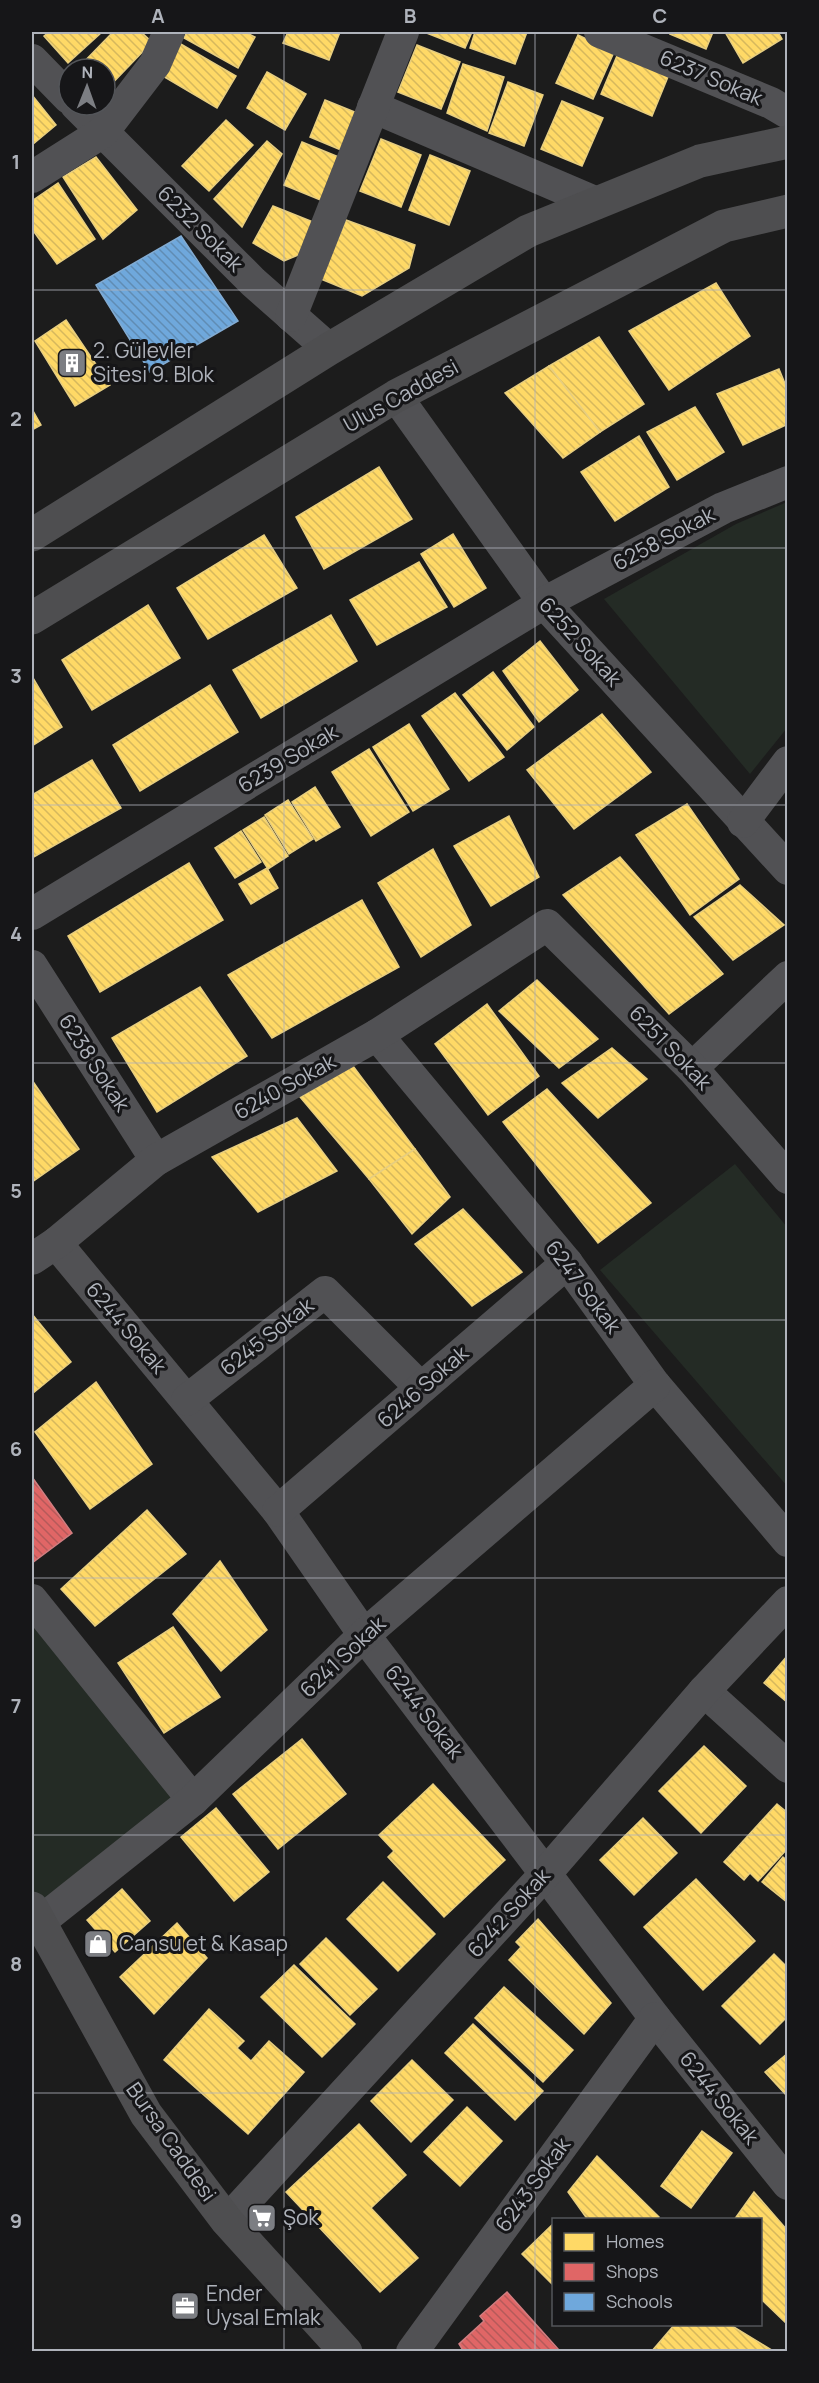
<svg xmlns="http://www.w3.org/2000/svg" width="819" height="2383" font-family="Manrope,sans-serif">
<style>
.park{fill:#242b25}
.homes{fill:url(#homes-back-hatch);stroke:#e7ce80;stroke-width:1.5}
.shops{fill:url(#shops-back-hatch);stroke:#d17d80;stroke-width:1.5}
.schools{fill:url(#schools-back-hatch);stroke:#82abd2;stroke-width:1.5}
.lines{fill:none;stroke-linecap:round;stroke-linejoin:round}
.minor{stroke:#515154;stroke-width:32}
.major{stroke:#4e4e50;stroke-width:33}
.grid{fill:none;stroke:#afb3bb;stroke-width:1.5;stroke-opacity:0.55}
.labels{text-anchor:middle;stroke-width:6;stroke-linejoin:round;paint-order:stroke}
.street-label{font-size:21px;fill:#afb3bb;stroke:#161618}
.poi-label{font-size:21px;fill:#afb3bb;stroke:#161618;text-anchor:start}
.neatline{fill:none;stroke:#afb3bb;stroke-width:2}
.grid-label{font-size:20px;text-anchor:middle;font-weight:bold;fill:#afb3bb}
</style>
<defs>
<pattern id="homes-back-hatch" width="6" height="6" patternUnits="userSpaceOnUse" patternTransform="scale(1.5)"><rect width="6" height="6" fill="#ffd966"/><path d="M-1 5l2 2M0 0l6 6M5-1l2 2" fill="none" stroke="#d6b85d"/></pattern>
<pattern id="shops-back-hatch" width="6" height="6" patternUnits="userSpaceOnUse" patternTransform="scale(1.5)"><rect width="6" height="6" fill="#e06666"/><path d="M-1 5l2 2M0 0l6 6M5-1l2 2" fill="none" stroke="#b55a5a"/></pattern>
<pattern id="schools-back-hatch" width="6" height="6" patternUnits="userSpaceOnUse" patternTransform="scale(1.5)"><rect width="6" height="6" fill="#6fa8dc"/><path d="M-1 5l2 2M0 0l6 6M5-1l2 2" fill="none" stroke="#608cb3"/></pattern>
</defs>
<rect width="100%" height="100%" fill="#1c1c1c"/>
<g class="park">
<polygon points="787,502 787,728 750,774 604,599 736,524"/>
<polygon points="735,1164 787,1227 787,1486 600,1270"/>
<polygon points="32,1600 193,1800 32,1908"/>
</g>
<g class="homes">
<polygon points="49,32 102,32 68,63 44,36"/>
<polygon points="113,32 141,32 152,42 105,91 105,69 77,69"/>
<polygon points="187,32 245,32 255,37 238,68 184,38"/>
<polygon points="288,32 340,32 329,60 283,43"/>
<polygon points="424,32 472,32 465,48"/>
<polygon points="475,32 527,32 515,64 470,48"/>
<polygon points="671,32 713,32 706,49 670,34"/>
<polygon points="725,32 778,32 782,39 743,63"/>
<polygon points="578,35 614,52 593,99 556,83"/>
<polygon points="179,43 236,76 217,108 161,75"/>
<polygon points="417,45 460,62 441,109 398,92"/>
<polygon points="619,51 670,72 652,116 601,94"/>
<polygon points="463,64 504,77 487,131 447,113"/>
<polygon points="267,72 306,94 285,130 247,108"/>
<polygon points="508,82 543,95 524,146 489,133"/>
<polygon points="32,95 56,125 32,145"/>
<polygon points="325,100 357,113 341,150 310,137"/>
<polygon points="562,101 603,118 582,166 541,149"/>
<polygon points="226,120 253,145 209,191 182,166"/>
<polygon points="381,139 421,155 401,207 360,191"/>
<polygon points="267,141 282,154 242,227 214,199"/>
<polygon points="302,142 341,158 323,201 284,185"/>
<polygon points="430,155 470,171 449,225 409,210"/>
<polygon points="96,157 137,210 103,239 63,177"/>
<polygon points="58,183 95,239 57,264 32,229 32,201"/>
<polygon points="273,206 313,222 303,253 284,261 253,243"/>
<polygon points="346,220 415,245 409,268 362,296 321,279"/>
<polygon points="716,283 750,336 669,390 629,331"/>
<polygon points="66,320 110,385 75,406 35,341"/>
<polygon points="599,337 644,404 600,432 549,366"/>
<polygon points="549,366 600,432 563,458 505,393"/>
<polygon points="779,369 788,391 788,424 743,445 717,394"/>
<polygon points="695,407 724,452 677,480 647,432"/>
<polygon points="32,409 41,425 32,430"/>
<polygon points="639,436 669,487 615,521 581,472"/>
<polygon points="379,467 412,519 324,569 296,517"/>
<polygon points="453,534 486,588 454,607 421,554"/>
<polygon points="264,535 297,588 208,639 177,588"/>
<polygon points="419,562 447,607 377,645 350,600"/>
<polygon points="148,605 180,658 92,710 62,660"/>
<polygon points="331,615 357,661 261,718 233,670"/>
<polygon points="540,641 578,690 539,722 503,671"/>
<polygon points="493,672 534,727 507,750 463,695"/>
<polygon points="33,678 62,727 32,746 32,679"/>
<polygon points="210,685 238,732 140,791 113,745"/>
<polygon points="455,693 504,757 469,781 422,716"/>
<polygon points="602,714 651,772 574,829 527,770"/>
<polygon points="409,724 449,789 413,811 373,747"/>
<polygon points="369,749 409,812 371,836 332,772"/>
<polygon points="92,760 121,808 32,858 32,795"/>
<polygon points="315,787 340,827 316,841 292,802"/>
<polygon points="288,800 313,839 289,854 265,815"/>
<polygon points="687,804 739,879 690,915 636,835"/>
<polygon points="509,816 539,877 491,906 454,846"/>
<polygon points="264,817 288,856 268,869 243,830"/>
<polygon points="241,831 261,862 235,878 215,848"/>
<polygon points="433,849 471,925 421,957 378,883"/>
<polygon points="620,857 723,974 669,1014 563,895"/>
<polygon points="189,863 223,920 100,992 68,936"/>
<polygon points="267,868 278,888 251,904 239,884"/>
<polygon points="740,885 784,925 733,960 694,917"/>
<polygon points="362,900 399,967 272,1038 228,975"/>
<polygon points="537,980 598,1039 559,1068 499,1011"/>
<polygon points="200,987 247,1056 157,1112 112,1038"/>
<polygon points="487,1004 539,1076 488,1115 435,1044"/>
<polygon points="612,1048 647,1079 598,1118 562,1083"/>
<polygon points="353,1066 415,1149 369,1179 300,1097"/>
<polygon points="34,1083 79,1149 32,1182 32,1085"/>
<polygon points="547,1089 651,1203 598,1243 503,1122"/>
<polygon points="297,1118 337,1171 258,1212 212,1157"/>
<polygon points="415,1149 450,1197 412,1234 369,1179"/>
<polygon points="463,1209 522,1272 472,1306 415,1244"/>
<polygon points="32,1314 71,1362 32,1394"/>
<polygon points="96,1382 152,1464 90,1509 35,1432"/>
<polygon points="147,1510 186,1554 95,1626 61,1589"/>
<polygon points="220,1561 267,1630 221,1671 173,1614"/>
<polygon points="173,1627 220,1697 164,1733 118,1663"/>
<polygon points="788,1655 788,1703 764,1683"/>
<polygon points="302,1739 346,1794 278,1849 233,1794"/>
<polygon points="704,1746 746,1786 701,1833 659,1791"/>
<polygon points="433,1784 505,1860 444,1917 388,1857 394,1851 379,1835"/>
<polygon points="777,1804 788,1813 788,1848 758,1881 750,1873 744,1880 724,1862"/>
<polygon points="216,1808 269,1872 234,1901 181,1837"/>
<polygon points="643,1818 677,1853 634,1895 600,1860"/>
<polygon points="783,1857 788,1861 788,1903 762,1882"/>
<polygon points="696,1879 755,1941 703,1990 644,1927"/>
<polygon points="383,1882 435,1934 398,1971 347,1919"/>
<polygon points="122,1889 150,1921 115,1952 87,1920"/>
<polygon points="538,1919 611,2003 584,2034 509,1960 521,1947 516,1942"/>
<polygon points="177,1923 207,1958 154,2014 120,1977"/>
<polygon points="326,1938 377,1989 350,2015 300,1964"/>
<polygon points="774,1954 788,1968 788,2016 760,2044 722,2006"/>
<polygon points="294,1965 355,2024 322,2057 261,1997"/>
<polygon points="504,1987 573,2050 543,2082 475,2018"/>
<polygon points="209,2009 244,2041 237,2048 251,2061 269,2041 304,2072 248,2134 164,2060"/>
<polygon points="473,2024 543,2091 515,2120 445,2053"/>
<polygon points="788,2053 788,2097 765,2072"/>
<polygon points="412,2060 453,2100 411,2142 371,2101"/>
<polygon points="467,2107 502,2141 460,2186 424,2152"/>
<polygon points="359,2124 406,2175 371,2208 418,2258 380,2292 286,2192"/>
<polygon points="702,2131 732,2153 691,2208 661,2186"/>
<polygon points="597,2156 659,2217 656,2220 588,2220 568,2192"/>
<polygon points="754,2192 788,2231 788,2325 760,2298 760,2220 734,2220"/>
<polygon points="554,2223 554,2286 522,2254"/>
<polygon points="675,2324 729,2324 775,2352 651,2352"/>
</g>
<g class="shops">
<polygon points="32,1477 72,1533 32,1563"/>
<polygon points="507,2292 558,2349 555,2352 464,2352 459,2344 484,2321 480,2316"/>
</g>
<polygon class="schools" points="181,236 238,321 150,372 96,285"/>
<g class="lines">
<g class="minor">
<polyline points="600,32 771,103 788,113"/>
<polyline points="32,60 69,98"/>
<polyline points="76,105 253,282 329,349"/>
<polyline points="373,107 597,203"/>
<polyline points="32,177 103,132 155,64 169,32"/>
<polyline points="291,316 403,32"/>
<polyline points="396,396 544,603 788,869"/>
<polyline points="743,822 788,762"/>
<polyline points="32,914 544,603 723,508 788,482"/>
<polyline points="32,966 156,1160"/>
<polyline points="377,1035 567,1263 655,1385 788,1541"/>
<polyline points="692,1068 788,977"/>
<polyline points="56,1243 278,1511 364,1635 655,2018 788,2184"/>
<polyline points="32,1259 56,1243 156,1160 377,1035 547,925 692,1068 788,1178"/>
<polyline points="187,1400 325,1292 421,1388"/>
<polyline points="278,1511 567,1263"/>
<polyline points="32,1600 193,1800"/>
<polyline points="704,1691 788,1767"/>
<polyline points="32,1928 193,1800 364,1635 655,1385"/>
<polyline points="227,2221 547,1872 704,1691 788,1602"/>
<polyline points="412,2352 655,2018"/>
</g>
<g class="major">
<polyline points="32,535 329,349 528,231 700,161 788,142"/>
<polyline points="32,618 396,396 724,226 788,211"/>
<polyline points="32,1908 146,2114 227,2221 346,2352"/>
</g>
</g>
<path class="grid" d="M284 32V2352M535 32V2352M32 290H788M32 548H788M32 805H788M32 1063H788M32 1320H788M32 1578H788M32 1835H788M32 2093H788"/>
<defs>
<g id="building-square" transform="scale(1.5)"><rect x="-9" y="-9" width="18" height="18" rx="4" fill="#7c7e83" stroke="#161618"/><path d="M-4-6H4V6H1V3H-1V6H-4ZM-2.5-4.3h1.7v1.8h-1.7ZM.8-4.3h1.7v1.8H.8ZM-2.5-1h1.7V.8h-1.7ZM.8-1h1.7V.8H.8Z" fill="#fff"/></g>
<g id="shop-square" transform="scale(1.5)"><rect x="-9" y="-9" width="18" height="18" rx="4" fill="#7c7e83" stroke="#161618"/><path d="M-5-2.5h2.3a2.7 3.5 0 0 1 5.4 0H5L5.5 6h-11ZM-1.5-2.5h3a1.5 2.3 0 0 0-3 0Z" fill="#fff"/></g>
<g id="supermarket-square" transform="scale(1.5)"><rect x="-9" y="-9" width="18" height="18" rx="4" fill="#7c7e83" stroke="#161618"/><path d="M-6-5.5h2.5l.6 2H6L4.5 2H-2.5L-4.4-4H-6ZM-1.5 3.2a1.3 1.3 0 1 0 .1 0ZM3 3.2a1.3 1.3 0 1 0 .1 0Z" fill="#fff"/></g>
<g id="office-square" transform="scale(1.5)"><rect x="-9" y="-9" width="18" height="18" rx="4" fill="#7c7e83" stroke="#161618"/><path d="M-6-3h4V-5.5h4V-3h4V5H-6ZM-1-4.5V-3h2v-1.5ZM-6 0V1H6V0Z" fill="#fff"/></g>
</defs>
<g fill-rule="evenodd">
<use href="#building-square" x="72" y="363"/>
<use href="#shop-square" x="98" y="1944"/>
<use href="#supermarket-square" x="262" y="2218"/>
<use href="#office-square" x="185" y="2306"/>
</g>
<g class="labels">
<g class="street-label">
<text transform="translate(711 78) rotate(23)" y="7">6237 Sokak</text>
<text transform="translate(200 229) rotate(45)" y="7">6232 Sokak</text>
<text transform="translate(401 396) rotate(-29)" y="7">Ulus Caddesi</text>
<text transform="translate(664 539) rotate(-28)" y="7">6258 Sokak</text>
<text transform="translate(580 642) rotate(48)" y="7">6252 Sokak</text>
<text transform="translate(288 759) rotate(-31)" y="7">6239 Sokak</text>
<text transform="translate(670 1048) rotate(46)" y="7">6251 Sokak</text>
<text transform="translate(94 1063) rotate(57)" y="7">6238 Sokak</text>
<text transform="translate(285 1087) rotate(-29)" y="7">6240 Sokak</text>
<text transform="translate(583 1287) rotate(53)" y="7">6247 Sokak</text>
<text transform="translate(126 1328) rotate(50)" y="7">6244 Sokak</text>
<text transform="translate(267 1337) rotate(-38)" y="7">6245 Sokak</text>
<text transform="translate(423 1387) rotate(-41)" y="7">6246 Sokak</text>
<text transform="translate(343 1657) rotate(-43)" y="7">6241 Sokak</text>
<text transform="translate(424 1712) rotate(52)" y="7">6244 Sokak</text>
<text transform="translate(509 1913) rotate(-48)" y="7">6242 Sokak</text>
<text transform="translate(719 2098) rotate(51)" y="7">6244 Sokak</text>
<text transform="translate(171 2142) rotate(55)" y="7">Bursa Caddesi</text>
<text transform="translate(533 2185) rotate(-54)" y="7">6243 Sokak</text>
</g>
<g class="poi-label">
<text x="93" y="358">2. Gülevler<tspan x="93" dy="24">Sitesi 9. Blok</tspan></text>
<text x="119" y="1951">Cansu et &amp; Kasap</text>
<text x="283" y="2225">Şok</text>
<text x="206" y="2301">Ender<tspan x="206" dy="24">Uysal Emlak</tspan></text>
</g>
</g>
<rect width="819" height="2383" fill="none" stroke="#161618" stroke-width="66"/>
<rect x="552" y="2218" width="210" height="108" fill="#161618" stroke="#535559" stroke-width="1.5"/>
<rect x="564" y="2233" width="30" height="18" fill="#ffd966" stroke="#535559" stroke-width="1.5"/>
<text x="606" y="2248" font-size="18" fill="#afb3bb">Homes</text>
<rect x="564" y="2263" width="30" height="18" fill="#e06666" stroke="#535559" stroke-width="1.5"/>
<text x="606" y="2278" font-size="18" fill="#afb3bb">Shops</text>
<rect x="564" y="2293" width="30" height="18" fill="#6fa8dc" stroke="#535559" stroke-width="1.5"/>
<text x="606" y="2308" font-size="18" fill="#afb3bb">Schools</text>
<g transform="translate(87 87) rotate(1)"><circle r="28" fill="#161618" stroke="#535559" stroke-width="1.5"/>
<path d="M0-4.5L10 22L0 15L-10 22Z" fill="#7c7e83"/>
<text y="-9" font-size="16" font-weight="bold" text-anchor="middle" fill="#afb3bb">N</text>
</g>
<rect x="33" y="33" width="753" height="2317" class="neatline"/>
<g class="grid-label">
<text x="158" y="23">A</text>
<text x="410" y="23">B</text>
<text x="660" y="23">C</text>
<text x="16" y="169">1</text>
<text x="16" y="426">2</text>
<text x="16" y="683">3</text>
<text x="16" y="941">4</text>
<text x="16" y="1198">5</text>
<text x="16" y="1456">6</text>
<text x="16" y="1713">7</text>
<text x="16" y="1971">8</text>
<text x="16" y="2228">9</text>
</g>
</svg>
